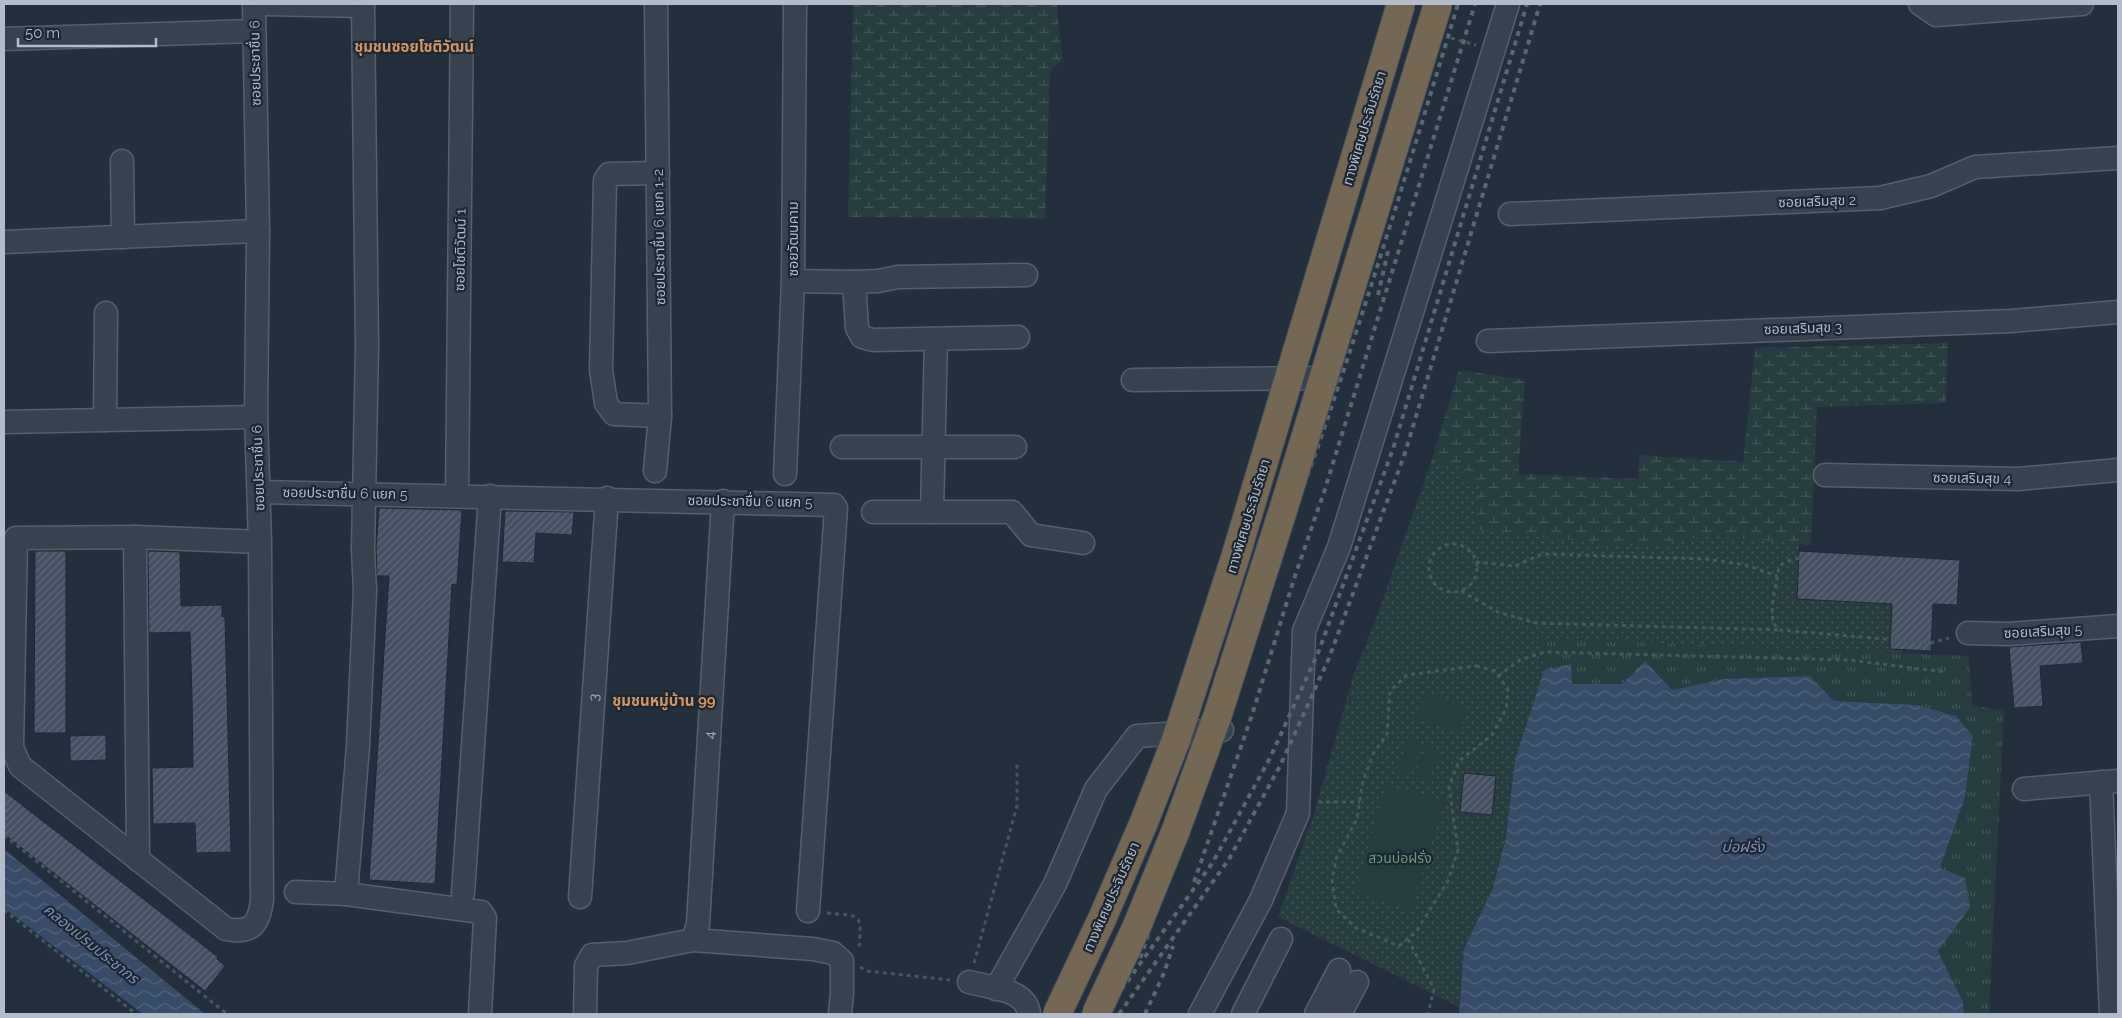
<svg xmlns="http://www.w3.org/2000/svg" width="2122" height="1018" font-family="Raleway,'Noto Sans Thai',sans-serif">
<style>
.grass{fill:url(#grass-tufts)}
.wetland{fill:url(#wetland-marsh)}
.park{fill:url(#park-dots)}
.pitch{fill:#263c3f}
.water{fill:url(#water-waves)}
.building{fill:url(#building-hatch);stroke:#1f2835}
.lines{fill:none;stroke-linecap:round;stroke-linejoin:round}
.minor-casing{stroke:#565f6c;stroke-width:25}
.path{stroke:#44595c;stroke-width:3;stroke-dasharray:4 4;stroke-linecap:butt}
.minor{stroke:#38414e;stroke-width:22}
.rail{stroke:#5a6575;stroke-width:4;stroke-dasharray:5 5;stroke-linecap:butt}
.highway-bridge-casing{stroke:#434c59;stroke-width:30;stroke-linecap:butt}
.highway-bridge{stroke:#746855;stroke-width:28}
.labels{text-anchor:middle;stroke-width:4.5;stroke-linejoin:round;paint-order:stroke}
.street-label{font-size:14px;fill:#b4bcc9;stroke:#1d2633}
.park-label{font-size:14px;fill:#6b9a76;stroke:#1d2633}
.neighbourhood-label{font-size:15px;font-weight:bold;fill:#d59563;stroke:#1d2633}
.water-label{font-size:15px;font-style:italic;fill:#7c92b1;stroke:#1d2633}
</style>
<defs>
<pattern id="grass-tufts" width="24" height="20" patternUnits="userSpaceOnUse" patternTransform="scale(1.25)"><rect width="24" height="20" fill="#263c3f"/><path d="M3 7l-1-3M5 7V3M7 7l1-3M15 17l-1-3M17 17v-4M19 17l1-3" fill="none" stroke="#435659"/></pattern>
<pattern id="wetland-marsh" width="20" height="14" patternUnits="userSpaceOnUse" patternTransform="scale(1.25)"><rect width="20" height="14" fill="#263c3f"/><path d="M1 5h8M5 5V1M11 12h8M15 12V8" fill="none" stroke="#435659"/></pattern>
<pattern id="park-dots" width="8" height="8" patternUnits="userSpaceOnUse" patternTransform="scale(1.25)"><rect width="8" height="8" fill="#263c3f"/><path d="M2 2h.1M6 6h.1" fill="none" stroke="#435659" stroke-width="1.8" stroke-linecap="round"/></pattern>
<pattern id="water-waves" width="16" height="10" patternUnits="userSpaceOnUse" patternTransform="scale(1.25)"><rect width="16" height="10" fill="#394c67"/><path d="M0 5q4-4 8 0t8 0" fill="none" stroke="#53647b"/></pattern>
<pattern id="building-hatch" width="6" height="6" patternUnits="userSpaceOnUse" patternTransform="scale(1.25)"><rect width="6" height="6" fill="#455162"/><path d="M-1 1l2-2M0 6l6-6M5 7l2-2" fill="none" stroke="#5d6877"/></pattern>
</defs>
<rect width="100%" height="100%" fill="#242f3e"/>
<polygon class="grass" points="1539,638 1969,656 1972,705 2004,711 1989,1014 1964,1014 1963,1002 1938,950 1970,908 1940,868 1965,797 1973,736 1956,716 1917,705 1834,701 1810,676 1724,679 1672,690 1623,684 1572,684 1571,664 1544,670"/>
<g class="wetland">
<polygon points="853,4 1057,4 1062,58 1050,73 1045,219 848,217"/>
<polygon points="1948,343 1946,403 1817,407 1811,545 1709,536 1640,547 1476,530 1462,482 1463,465 1431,462 1459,370 1525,380 1518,474 1638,479 1639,455 1743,462 1755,348"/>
</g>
<polygon class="park" points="1431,462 1463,465 1462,482 1479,485 1476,530 1640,547 1709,536 1799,543 1799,589 1900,592 1902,653 1539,638 1544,670 1515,760 1506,837 1493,888 1464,953 1459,1007 1278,917 1314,814 1354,673 1375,622"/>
<g class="pitch">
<polygon points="1426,693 1468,708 1458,734 1416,718"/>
<polygon points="1409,738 1423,744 1410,777 1396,771"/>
<polygon points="1427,744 1441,750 1428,782 1414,777"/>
<polygon points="1387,785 1444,802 1411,910 1354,893"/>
</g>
<g class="water">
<polygon points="1645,661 1672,690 1724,679 1810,676 1834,701 1917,705 1956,716 1973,736 1965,797 1940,868 1965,878 1970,908 1938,951 1963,1002 1964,1014 1459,1014 1464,949 1493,888 1506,837 1515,760 1544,670 1571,664 1572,684 1623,684"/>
<polygon points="4,849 205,1014 143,1014 4,908"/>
</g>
<g class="building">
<polygon points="379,508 462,510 457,585 452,584 435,884 369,880 389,576 377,576 376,549"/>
<polygon points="505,511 574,512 572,535 536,533 534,563 502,562"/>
<polygon points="35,551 66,551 66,733 34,733"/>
<polygon points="148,551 180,552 181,606 222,605 222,617 225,616 231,852 196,853 195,823 153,824 152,768 193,767 192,696 190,632 149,633"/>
<polygon points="1799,551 1960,560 1957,605 1933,604 1931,651 1890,649 1892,604 1797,599"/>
<polygon points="2081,642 2083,663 2040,666 2043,706 2014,708 2009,647"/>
<polygon points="106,735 106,760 70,761 70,736"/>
<polygon points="1464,773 1496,776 1492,815 1460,812"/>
<polygon points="4,791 218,957 217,959 225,966 205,991 4,834"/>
</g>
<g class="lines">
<g class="minor-casing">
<g id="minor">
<path d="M254 4 258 231 256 417 260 542 262 900C259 924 252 934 226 929L20 766 12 747 16 538 135 537 260 542"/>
<polyline points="264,4 363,6"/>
<polyline points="1920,4 1936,15 2082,4"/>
<polyline points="4,39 254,31"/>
<polyline points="122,161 123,237"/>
<polyline points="658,173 609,174 605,180 601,370 606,403 614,414 660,416"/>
<polyline points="1510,214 1880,198 1931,186 1975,167 2118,158"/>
<polyline points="4,242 258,231"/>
<polyline points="793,281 854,282 857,328 862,337 873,340 1018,337"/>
<polyline points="854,282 878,281 898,277 1026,275"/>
<polyline points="1488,341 2011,321 2118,312"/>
<polyline points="1133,380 1327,378"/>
<polyline points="105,420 106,313"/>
<polyline points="4,422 256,417"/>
<polyline points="842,447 1015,447"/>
<polyline points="655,471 660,416 656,4"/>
<polyline points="785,474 793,281 795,4"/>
<polyline points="1825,475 2018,479 2118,470"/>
<polyline points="259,492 834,505 836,508 808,911"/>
<polyline points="457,495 462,4"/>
<polyline points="873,512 1012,512 1031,535 1083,543"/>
<polyline points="932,512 936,339"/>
<polyline points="135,537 138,860"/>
<polyline points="1968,633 2008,634 2118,626"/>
<polyline points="2101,782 2111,1014"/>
<polyline points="2024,789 2118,781"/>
<polyline points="296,892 346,894 481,912 485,918 480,1014"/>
<polyline points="463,893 490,496"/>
<polyline points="346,894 358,746 365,591 363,550 367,346 363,4"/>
<path id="s1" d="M580 897 607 498"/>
<path id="s2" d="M693 940 698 924 723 501"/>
<path d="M969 982C988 987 1027 989 1029 1014"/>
<polyline points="996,989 1055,884 1096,789 1137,736 1222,730"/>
<polyline points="585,1014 586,966 592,955 627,953 693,940 813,949 833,953 842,961 842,993 840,1014"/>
<polyline points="1200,1014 1261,900 1298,813 1304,631 1339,547 1508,4"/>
<polyline points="1243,1014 1281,939"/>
<polyline points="1316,1014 1339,970"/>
<polyline points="1340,1014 1357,982"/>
</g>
</g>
<g class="path">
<polyline points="1451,38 1476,45"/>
<circle cx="1453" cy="568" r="24"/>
<polyline points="1799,558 1785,562 1779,567 1772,606 1773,623 1780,630 1931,643 1949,638"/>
<polyline points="1476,562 1515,566 1542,554 1706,559 1746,565 1777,576"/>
<polyline points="1461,591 1498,612 1536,623 1780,630"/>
<polygon points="1476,666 1495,671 1508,690 1506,709 1492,735 1459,761 1449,786 1458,850 1448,881 1416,932 1399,946 1356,928 1336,909 1332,879 1337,856 1357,819 1363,781 1373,754 1387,734 1390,691 1407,675"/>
<polyline points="1498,676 1520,660 1545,652 1849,660 1946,672"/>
<polyline points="1318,802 1360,802"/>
<polyline points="4,835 227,1014"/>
<polyline points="4,910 136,1014"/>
<path d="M827 913C862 916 862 913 859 949"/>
<polyline points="1408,939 1434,989 1428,1014"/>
<polyline points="974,963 1017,806 1017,764"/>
<polyline points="860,967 867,971 950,980"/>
</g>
<use href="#minor" class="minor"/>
<g class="rail">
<polyline points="1378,295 1389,247"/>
<polyline points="1194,882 1252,715 1294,579 1325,489 1475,4"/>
<path d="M1140 958C1168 882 1185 803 1212 726 1235 661 1264 598 1287 533 1351 359 1404 181 1458 4"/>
<polyline points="1104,1014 1213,862 1270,758 1318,653 1393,449 1527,4"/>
<polyline points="1119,1014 1229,859 1281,764 1329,658 1405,453 1540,4"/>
<polyline points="1145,1014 1164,973 1173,946"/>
</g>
<g class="highway-bridge-casing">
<g id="highway-bridge">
<polyline points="1057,1014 1102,919 1144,822 1176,740 1235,558 1401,4"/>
<polyline points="1096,1014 1137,926 1176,830 1218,714 1284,507 1438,4"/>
</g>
</g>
<use href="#highway-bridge" class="highway-bridge"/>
</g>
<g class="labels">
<g class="street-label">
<text transform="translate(255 63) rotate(-91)" y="5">ซอยประชาชื่น 6</text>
<text transform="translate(1364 128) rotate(-73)" y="5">ทางพิเศษประจิมรัถยา</text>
<text transform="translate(1817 201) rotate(-2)" y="5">ซอยเสริมสุข 2</text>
<text transform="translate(659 237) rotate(-91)" y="5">ซอยประชาชื่น 6 แยก 1-2</text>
<text transform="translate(793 239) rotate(-90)" y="5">ซอยวัฒนคาม</text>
<text transform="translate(460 250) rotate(-89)" y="5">ซอยโชติวัฒน์ 1</text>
<text transform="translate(1803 328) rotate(-2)" y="5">ซอยเสริมสุข 3</text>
<text transform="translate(258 468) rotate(-92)" y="5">ซอยประชาชื่น 6</text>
<text transform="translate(1972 478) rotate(1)" y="5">ซอยเสริมสุข 4</text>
<text transform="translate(345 493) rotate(1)" y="5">ซอยประชาชื่น 6 แยก 5</text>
<text transform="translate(750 501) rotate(1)" y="5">ซอยประชาชื่น 6 แยก 5</text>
<text transform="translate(1248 516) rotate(-73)" y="5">ทางพิเศษประจิมรัถยา</text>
<text transform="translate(2043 631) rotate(-3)" y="5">ซอยเสริมสุข 5</text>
<text dy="5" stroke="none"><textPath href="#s1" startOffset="200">3</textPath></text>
<text dy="5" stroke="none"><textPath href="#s2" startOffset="206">4</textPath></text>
<text transform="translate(1111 897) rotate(-66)" y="5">ทางพิเศษประจิมรัถยา</text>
</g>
<g class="park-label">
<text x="1400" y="863">สวนบ่อฝรั่ง</text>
</g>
<g class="neighbourhood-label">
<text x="414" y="52">ชุมชนซอยโชติวัฒน์</text>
<text x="664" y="706">ชุมชนหมู่บ้าน 99</text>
</g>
<g class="water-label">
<text x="1743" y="852">บ่อฝรั่ง</text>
<text transform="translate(91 944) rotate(39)" y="5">คลองเปรมประชากร</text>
</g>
</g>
<rect width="2122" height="1018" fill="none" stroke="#b4bcc9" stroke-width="10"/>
<path d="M18 38v8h138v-8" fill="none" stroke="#b4bcc9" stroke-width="2.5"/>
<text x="25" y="38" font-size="15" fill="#b4bcc9" stroke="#1d2633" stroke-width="4" paint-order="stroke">50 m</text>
</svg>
